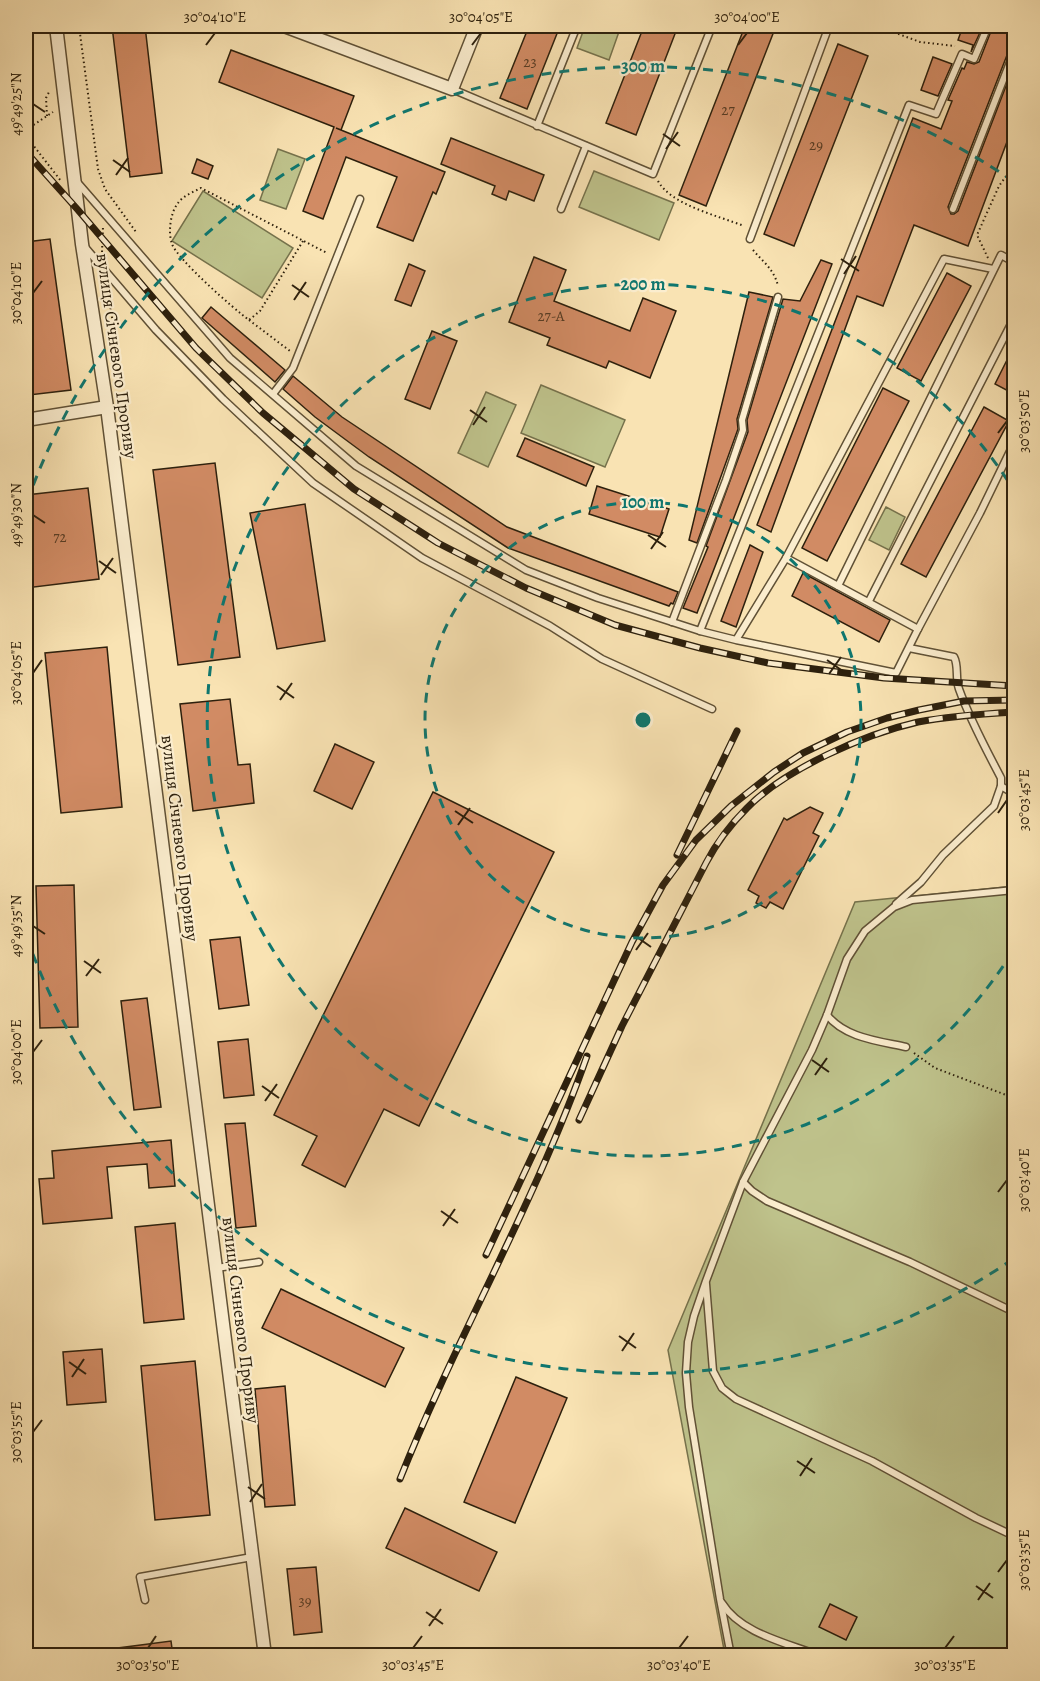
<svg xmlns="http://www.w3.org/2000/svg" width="1040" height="1681" font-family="Alegreya,serif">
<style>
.green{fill:#bfc38c;stroke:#76724c;stroke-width:1.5}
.building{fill:#d18b64;stroke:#2d200d;stroke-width:1.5}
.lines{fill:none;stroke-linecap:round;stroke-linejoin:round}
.lane-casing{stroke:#605136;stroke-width:9}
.street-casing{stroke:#605136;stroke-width:15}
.path{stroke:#2d200d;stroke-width:2;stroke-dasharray:1.5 3;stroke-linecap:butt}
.lane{stroke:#fbedce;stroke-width:6}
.street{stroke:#fbedce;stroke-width:12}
.rail-casing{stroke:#2d200d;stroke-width:7}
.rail{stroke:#fbedce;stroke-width:4.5;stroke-dasharray:14;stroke-linecap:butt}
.ticks{fill:none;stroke:#2d200d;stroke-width:2}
.ring{fill:none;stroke:#0f766e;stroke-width:3;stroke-dasharray:10 8}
.labels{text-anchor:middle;stroke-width:4.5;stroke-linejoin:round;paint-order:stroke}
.number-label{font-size:15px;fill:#563b23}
.street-label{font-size:18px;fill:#2d200d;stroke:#fbedce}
.centre{fill:#0f766e;stroke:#fbedce;stroke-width:3}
.ring-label{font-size:18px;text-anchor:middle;font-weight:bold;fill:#0f766e;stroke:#fbedce;stroke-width:4.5;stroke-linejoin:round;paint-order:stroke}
.neatline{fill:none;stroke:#2d200d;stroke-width:2}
.ticks-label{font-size:15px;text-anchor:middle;fill:#2d200d}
</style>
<rect width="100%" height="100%" fill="#f9e3b3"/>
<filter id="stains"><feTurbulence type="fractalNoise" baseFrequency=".00333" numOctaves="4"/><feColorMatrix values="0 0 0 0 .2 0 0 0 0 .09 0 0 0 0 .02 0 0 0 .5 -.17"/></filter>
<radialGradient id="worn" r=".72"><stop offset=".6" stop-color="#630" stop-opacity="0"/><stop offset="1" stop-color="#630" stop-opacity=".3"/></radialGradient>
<g class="green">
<polygon points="585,26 621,26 609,60 577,48"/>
<polygon points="278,149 305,159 286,209 260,200"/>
<polygon points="594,171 674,203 659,240 579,207"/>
<polygon points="203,191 293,248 262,298 172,241"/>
<polygon points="541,385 625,420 605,467 521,433"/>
<polygon points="486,392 516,405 488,467 458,453"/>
<polygon points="886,507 905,517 889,550 869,540"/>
<polygon points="1014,886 1014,1655 725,1655 668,1350 855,902"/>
</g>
<g class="building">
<polygon points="112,26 145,26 162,173 130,177"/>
<polygon points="529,26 560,26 527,109 500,98"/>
<polygon points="644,26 678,26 636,135 606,123"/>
<polygon points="745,26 776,26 706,206 679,195"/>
<polygon points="963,26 983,26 971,52 973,45 958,40"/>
<polygon points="993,26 1014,26 1014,47 1009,50 948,207 951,214 954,214 958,211 1014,65 1014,123 968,246 914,225 883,306 857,296 771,532 757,525 913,118 941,129 952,101 948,100 962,68 964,69 967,62 974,64 979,62"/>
<polygon points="838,44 868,56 794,246 764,234"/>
<polygon points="231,50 354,96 341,130 336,128 445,172 436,194 433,192 413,241 377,227 397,177 346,157 323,219 303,211 334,127 219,82"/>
<polygon points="933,57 952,64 938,96 921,90"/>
<polygon points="451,138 544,175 534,201 509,191 506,200 492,194 495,186 441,164"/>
<polygon points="197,159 213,166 208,179 192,173"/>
<polygon points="50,239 71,390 29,395 26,370 26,242"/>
<polygon points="534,257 566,270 554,301 630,331 643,298 676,311 650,378 609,361 606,368 547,345 550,338 509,322"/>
<polygon points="821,260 832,264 697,613 683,608 708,547 706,546 748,432 747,420 783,299 800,301"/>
<polygon points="409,264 425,271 411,306 395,300"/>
<polygon points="947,273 971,286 921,381 897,368"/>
<polygon points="749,292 773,297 737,419 738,429 697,543 689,540"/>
<polygon points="211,307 285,370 275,382 202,318"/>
<polygon points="432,331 457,341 430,409 405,399"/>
<polygon points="1014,346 1014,394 995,384"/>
<polygon points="293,376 342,417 507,527 678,592 673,604 671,603 669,606 508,548 369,457 315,417 283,389"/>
<polygon points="883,388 909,401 827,561 802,548"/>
<polygon points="984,407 1009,421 926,577 901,564"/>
<polygon points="525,438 594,467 586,486 517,456"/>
<polygon points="215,463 240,657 178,665 153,470"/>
<polygon points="597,486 669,509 660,537 589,514"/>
<polygon points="88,488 99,579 26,588 26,495"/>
<polygon points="305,504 325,641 277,649 250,513"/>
<polygon points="750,545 763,552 736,627 721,621"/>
<polygon points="803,573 890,620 879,642 792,596"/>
<polygon points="107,647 122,807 61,813 45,653"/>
<polygon points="230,699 238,765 250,764 254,803 193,811 180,704"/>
<polygon points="335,744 374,762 352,809 314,791"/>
<polygon points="433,792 554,852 419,1126 384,1109 345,1187 302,1165 317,1136 274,1115"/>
<polygon points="810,807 823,813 813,833 819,836 783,909 770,902 766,908 756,903 759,896 748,890 784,818 787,820"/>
<polygon points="74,885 78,1027 40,1028 36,886"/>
<polygon points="240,937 249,1005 219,1009 210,940"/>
<polygon points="147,998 161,1107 134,1110 121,1001"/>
<polygon points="248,1039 254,1095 224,1098 218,1042"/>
<polygon points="245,1123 256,1226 236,1228 225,1124"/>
<polygon points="171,1140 175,1186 149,1188 147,1164 107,1167 112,1218 43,1224 39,1179 54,1178 52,1151"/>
<polygon points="175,1223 184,1319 144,1323 135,1227"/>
<polygon points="281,1289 404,1348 385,1387 262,1328"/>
<polygon points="102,1349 106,1402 67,1405 63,1352"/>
<polygon points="195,1361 210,1515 155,1520 141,1366"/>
<polygon points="516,1377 567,1398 515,1523 464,1502"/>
<polygon points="285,1386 295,1505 265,1507 255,1389"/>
<polygon points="405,1508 497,1552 479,1591 386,1548"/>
<polygon points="316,1567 322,1632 294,1635 287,1569"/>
<polygon points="830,1604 857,1617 846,1640 819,1627"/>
<polygon points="171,1641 173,1656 118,1656 118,1648"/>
</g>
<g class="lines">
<g class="lane-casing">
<g id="lane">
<polyline points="452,89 653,174 712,26"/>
<polyline points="537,126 577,26"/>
<polyline points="77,182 230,358 356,466 526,570 598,598 700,631 736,640 896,673 918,629 786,558 736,640"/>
<polyline points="561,209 586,146"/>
<polyline points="953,209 1014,52"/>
<polyline points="750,239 829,26"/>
<polyline points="84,246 156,330 223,399 313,483 422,558 550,626 602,659 712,709"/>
<polyline points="273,394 293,368 360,199"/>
<polyline points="786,558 944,259 993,269"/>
<polyline points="838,586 1001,255 1014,262"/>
<polyline points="869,601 1014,318"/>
<polyline points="672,622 726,480 743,430 742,420 778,297"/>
<polyline points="918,629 980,513 1014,443"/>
<polyline points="700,631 909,105 936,114 962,54 974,59 988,26"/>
<polyline points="1001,786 1014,794"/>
<path d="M896 904 921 882 943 855 994 806 1001 786V778C986 749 970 720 959 689 955 678 959 666 954 657L909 648"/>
<path d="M827 1015C845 1038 879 1041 906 1047"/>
<polyline points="743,1182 752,1191 767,1201 910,1262 1014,1312"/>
<polyline points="216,1268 259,1262"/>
<polyline points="706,1284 713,1371 722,1388 736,1399 872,1461 976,1518 1014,1536"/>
<polyline points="145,1600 140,1577 252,1557"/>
<path d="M722 1603C741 1634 788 1643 820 1656"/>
<polyline points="731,1656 720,1599 689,1407 686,1373 688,1342 694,1316 706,1281 743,1182 812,1050 827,1015 847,959 865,931 894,907 912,900 1014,890"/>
</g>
</g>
<g class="street-casing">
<g id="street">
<polyline points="56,26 82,244 107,407 265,1656"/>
<polyline points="284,26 452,89 477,26"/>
<polyline points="26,420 107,407"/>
</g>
</g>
<g class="path">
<polyline points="79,26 98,169 105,189 136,232"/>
<polyline points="877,26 920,42 955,46"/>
<polyline points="47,116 46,98 50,90"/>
<polyline points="26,130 53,112"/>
<polyline points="26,136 61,181"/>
<path d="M658 181C671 205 719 216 744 226"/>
<path d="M303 241 260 311 249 320C234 309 177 259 172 244 168 233 170 213 178 203 183 196 193 192 201 188L327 253"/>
<path d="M753 250C763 262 774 269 778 286"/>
<polyline points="102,252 103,227"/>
<polyline points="988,258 977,235 999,186 1014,165"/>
<polyline points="108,290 118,358"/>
<polyline points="249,320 290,351"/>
<polyline points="914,1053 935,1068 1014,1098"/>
</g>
<use href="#lane" class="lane"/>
<use href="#street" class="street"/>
<g class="rail-casing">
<g id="rail">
<polyline points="26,152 78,210 196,348 263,413 354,489 438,543 526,588 615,625 700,648 768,663 884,678 1014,686"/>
<polyline points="677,855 737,731"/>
<path d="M579 1120 622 1026 706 863C717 842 730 825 747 808 785 769 865 734 918 722 950 716 982 714 1014 712"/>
<polyline points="486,1255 632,942 663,885 696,840 731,806 774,772 803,753 847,732 887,718 919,710 964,701 1014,700"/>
<path d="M400 1479C457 1336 536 1201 587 1056"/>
</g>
</g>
<use href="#rail" class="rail"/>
</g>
<path class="ticks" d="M206 45 215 33M472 45 481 33M738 45 747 33M33 104 45 112M663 134 680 146M666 149 678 132M113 160 130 172M116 175 128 158M841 259 859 271M844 274 856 256M292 285 309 297M33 293 42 281M294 300 306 282M470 410 487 422M473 425 485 407M998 433 1007 421M33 515 45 523M648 535 666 547M651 549 663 532M99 561 116 573M101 575 113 558M827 660 844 672M33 673 42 660M829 674 841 657M277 686 294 698M280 700 292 683M455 811 473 823M998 813 1007 800M458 825 470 808M33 926 45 934M634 935 651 947M636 950 648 933M84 961 101 973M86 976 99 959M33 1052 42 1040M812 1060 829 1072M815 1075 827 1058M262 1086 279 1098M265 1101 277 1084M998 1192 1007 1180M441 1211 458 1223M443 1226 455 1209M619 1336 636 1348M622 1351 634 1333M69 1362 86 1374M72 1377 84 1359M33 1432 42 1420M797 1461 815 1473M800 1476 812 1458M248 1487 265 1499M250 1502 262 1484M998 1572 1007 1560M976 1586 993 1598M978 1600 990 1583M426 1612 443 1624M429 1626 441 1609M148 1648 156 1636M413 1648 422 1636M679 1648 688 1636M945 1648 954 1636"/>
<g class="ring">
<circle cx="643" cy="720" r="218"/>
<path d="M1013 951A436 436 0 1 1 1013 489"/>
<path d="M1013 1259A654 654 0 0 1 27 938M27 502A654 654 0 0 1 1013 181"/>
</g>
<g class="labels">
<g class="number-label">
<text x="530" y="67">23</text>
<text x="728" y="115">27</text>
<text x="816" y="150">29</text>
<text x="551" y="321">27-А</text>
<text x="60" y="542">72</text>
<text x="305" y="1606">39</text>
</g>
<g class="street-label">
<text transform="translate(117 356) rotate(82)" y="6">вулиця Січневого Прориву</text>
<text transform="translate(180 838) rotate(83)" y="6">вулиця Січневого Прориву</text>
<text transform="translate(241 1320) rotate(83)" y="6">вулиця Січневого Прориву</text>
</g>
</g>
<circle cx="643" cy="720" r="9" class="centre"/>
<g class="ring-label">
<text x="643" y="72">300 m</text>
<text x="643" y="290">200 m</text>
<text x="643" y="508">100 m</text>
</g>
<rect width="1040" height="1681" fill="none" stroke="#f9e3b3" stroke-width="66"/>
<rect x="33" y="33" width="974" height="1615" class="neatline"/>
<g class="ticks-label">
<text x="215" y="22">30°04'10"E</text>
<text x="481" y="22">30°04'05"E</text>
<text x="747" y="22">30°04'00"E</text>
<text transform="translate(16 104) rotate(-90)" y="5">49°49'25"N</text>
<text transform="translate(16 293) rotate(-90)" y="5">30°04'10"E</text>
<text transform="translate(1024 421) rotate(-90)" y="5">30°03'50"E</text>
<text transform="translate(16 515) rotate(-90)" y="5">49°49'30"N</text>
<text transform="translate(16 673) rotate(-90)" y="5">30°04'05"E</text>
<text transform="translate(1024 800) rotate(-90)" y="5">30°03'45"E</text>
<text transform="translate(16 926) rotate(-90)" y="5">49°49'35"N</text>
<text transform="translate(16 1052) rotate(-90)" y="5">30°04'00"E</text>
<text transform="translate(1024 1180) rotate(-90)" y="5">30°03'40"E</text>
<text transform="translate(16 1432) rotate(-90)" y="5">30°03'55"E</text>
<text transform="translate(1024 1560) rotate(-90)" y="5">30°03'35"E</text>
<text x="148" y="1670">30°03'50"E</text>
<text x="413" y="1670">30°03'45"E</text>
<text x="679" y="1670">30°03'40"E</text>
<text x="945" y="1670">30°03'35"E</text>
</g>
<rect width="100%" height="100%" filter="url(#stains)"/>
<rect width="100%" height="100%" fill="url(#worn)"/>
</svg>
